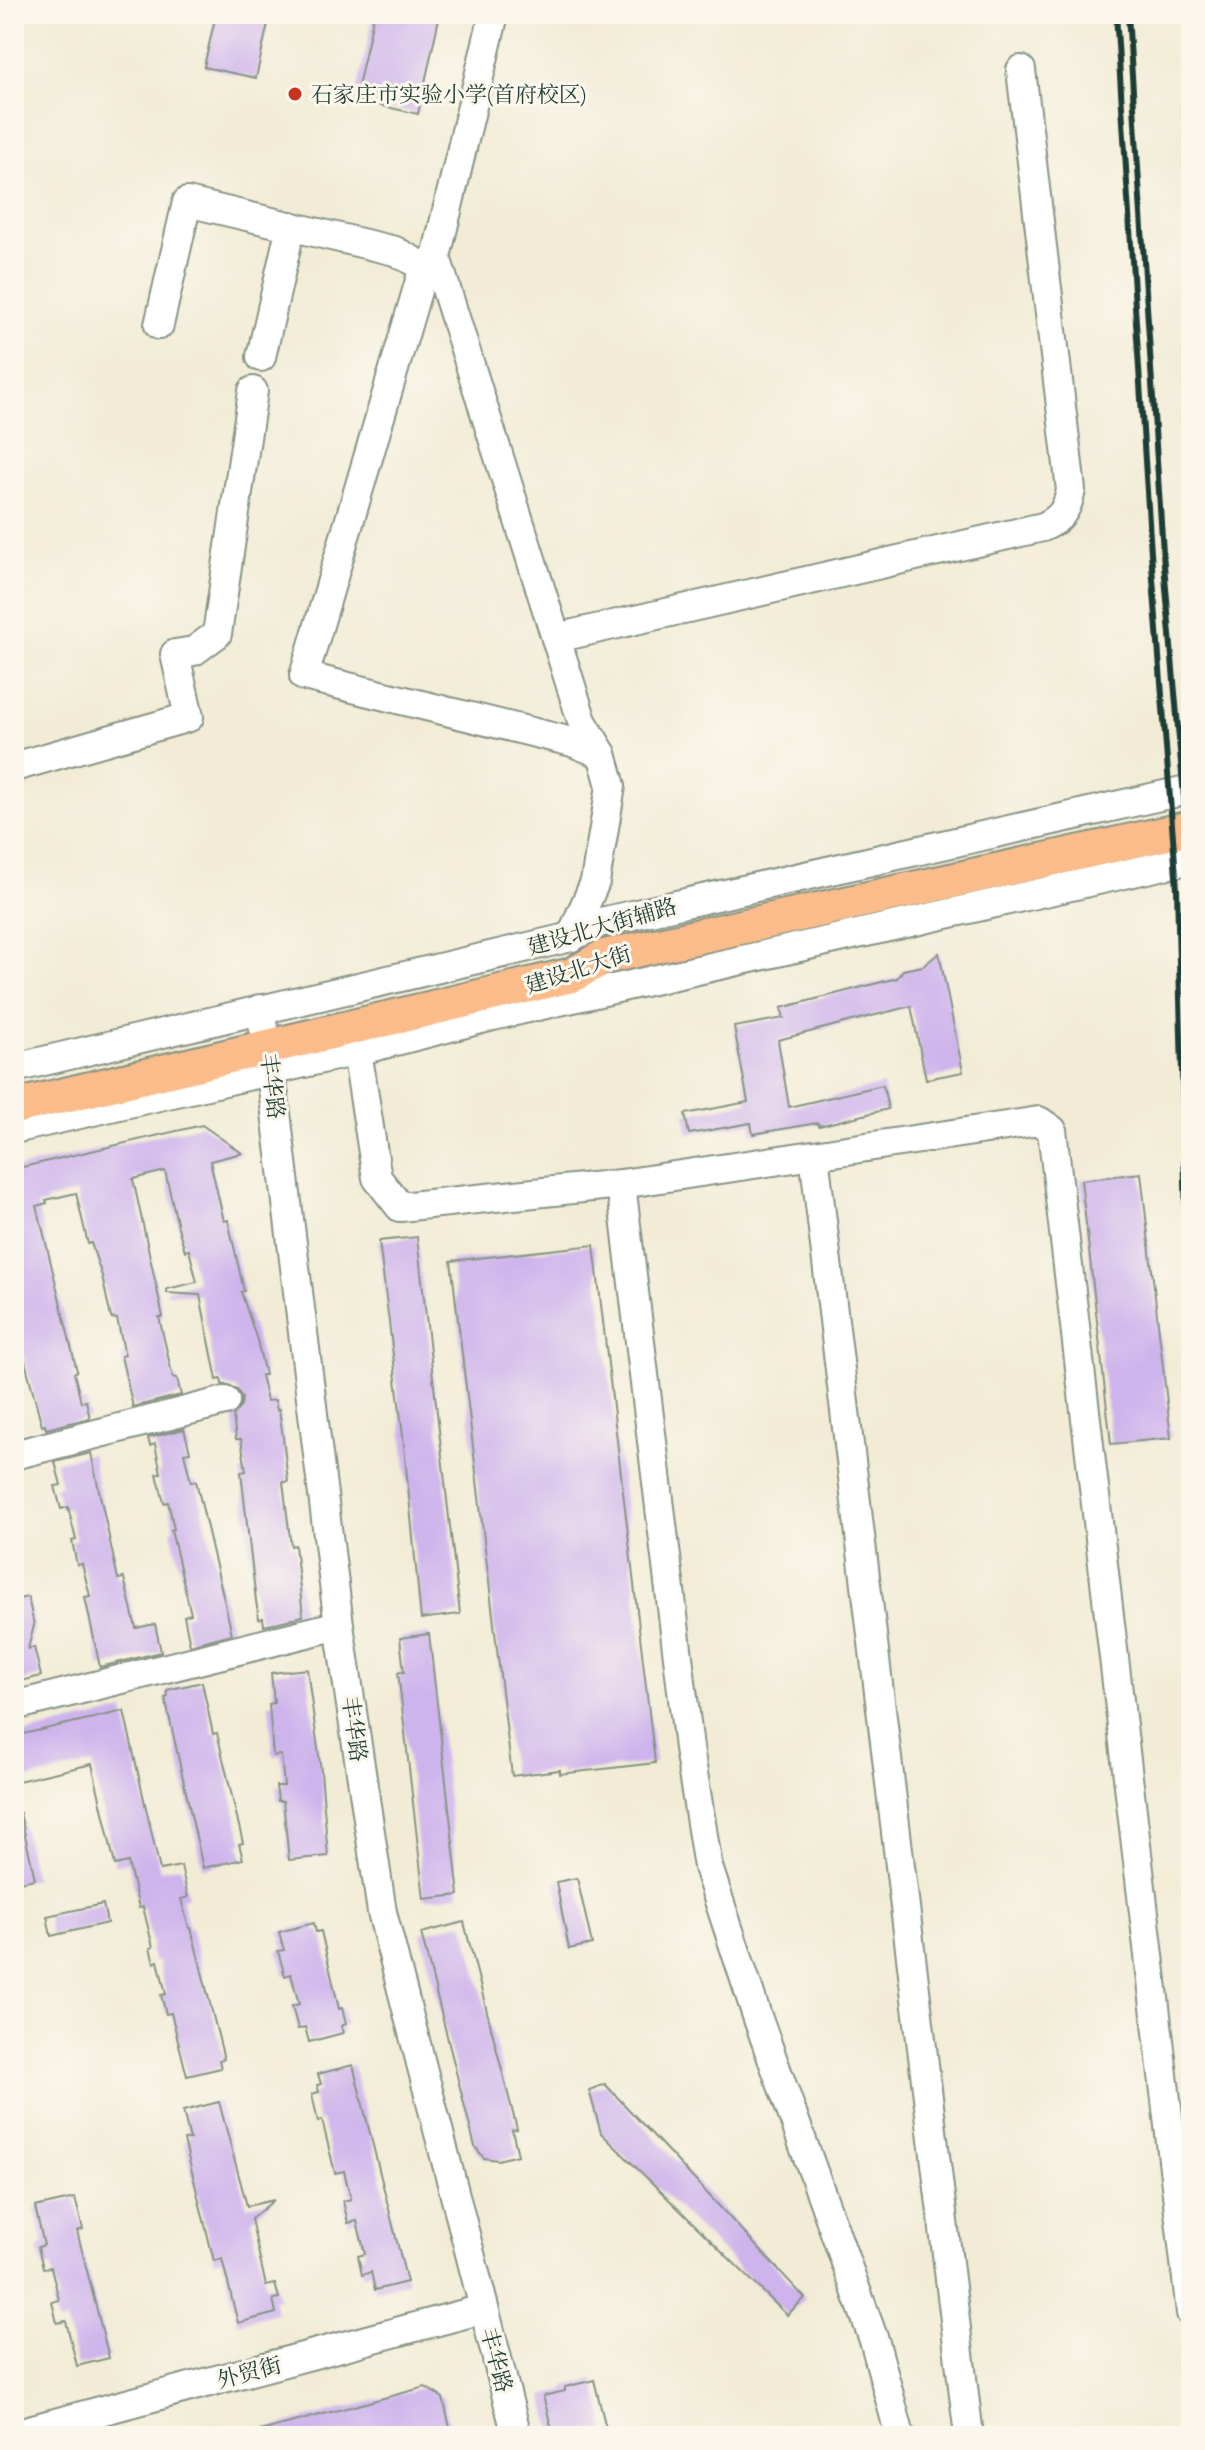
<svg xmlns="http://www.w3.org/2000/svg" width="1205" height="2450" font-family="'IM FELL English','Noto Serif SC',serif">
<style>
.building{fill:#cdb4ec}
.lines{fill:none;stroke-linecap:round;stroke-linejoin:round}
.minor-casing{stroke:#889485;stroke-width:32}
.major-casing{stroke:#889485;stroke-width:38}
.minor{stroke:#fff;stroke-width:28}
.major{stroke:#f9bc8a;stroke-width:34}
.rail{stroke:#1f3d34;stroke-width:6}
.poi-dot{fill:#c8321e;stroke:#fbf7ec;stroke-width:3}
.labels{text-anchor:middle;stroke-width:6;stroke-linejoin:round;paint-order:stroke}
.poi-label{font-size:22px;fill:#1f3d34;stroke:#fbf7ec;text-anchor:start}
.street-label{font-size:22px;fill:#1f3d34;stroke:#fbf7ec}
</style>
<rect width="100%" height="100%" fill="#fbf7ec"/>
<filter id="ink" filterUnits="userSpaceOnUse"><feTurbulence type="fractalNoise" baseFrequency=".0125" numOctaves="2"/><feDisplacementMap in="SourceGraphic" scale="16" xChannelSelector="R" yChannelSelector="G"/><feConvolveMatrix kernelMatrix="1 2 1 2 8 2 1 2 1" color-interpolation-filters="sRGB"/></filter>
<filter id="wash" filterUnits="userSpaceOnUse"><feTurbulence type="fractalNoise" baseFrequency=".006" numOctaves="4" result="noise"/><feDisplacementMap in="SourceGraphic" scale="32" xChannelSelector="R" yChannelSelector="G"/><feGaussianBlur stdDeviation="1.8" result="paint"/><feColorMatrix in="noise" values="0 0 0 0 0 0 0 0 0 0 0 0 0 0 0 0 0 1.4 0 .05"/><feComposite in="paint" operator="in"/></filter>
<g filter="url(#wash)">
<rect width="100%" height="100%" fill="#f2ecd6"/>
<g id="blocks">
<g class="building">
<polygon points="216,14 270,14 256,78 204,67"/>
<polygon points="374,14 440,14 418,114 355,100"/>
<polygon points="939,953 963,1072 926,1079 911,1006 778,1040 789,1107 883,1085 888,1109 819,1126 818,1123 753,1134 751,1123 689,1134 685,1114 748,1102 734,1027 784,1018 781,1008 897,978 903,970 923,966"/>
<polygon points="202,1125 242,1153 210,1161 224,1221 228,1220 244,1291 241,1292 257,1340 265,1375 261,1375 267,1401 275,1400 277,1410 279,1409 283,1437 288,1482 283,1482 291,1546 295,1545 303,1616 264,1626 263,1618 259,1619 256,1601 241,1472 246,1471 241,1439 236,1439 233,1415 241,1406 242,1398 237,1389 222,1384 221,1379 217,1380 200,1295 167,1293 167,1289 197,1282 189,1250 185,1251 178,1227 165,1171 133,1179 163,1317 159,1317 173,1378 177,1378 181,1395 133,1407 121,1356 125,1355 117,1319 111,1318 102,1276 91,1243 88,1244 76,1193 46,1200 47,1203 37,1206 77,1371 74,1373 81,1402 86,1401 90,1418 46,1429 45,1425 42,1426 14,1320 14,1169"/>
<polygon points="1141,1173 1171,1438 1111,1444 1081,1180"/>
<polygon points="417,1237 460,1614 421,1619 403,1436 379,1241"/>
<polygon points="594,1245 655,1763 560,1774 560,1770 512,1776 451,1261"/>
<polygon points="184,1429 190,1452 184,1453 191,1482 196,1481 232,1634 190,1645 184,1616 191,1614 171,1530 174,1529 168,1502 164,1503 157,1474 161,1473 155,1444 150,1446 148,1438"/>
<polygon points="91,1453 118,1579 124,1578 136,1628 155,1624 161,1652 100,1667 85,1597 90,1596 82,1564 77,1565 72,1541 76,1540 68,1507 61,1509 55,1486 61,1485 55,1462"/>
<polygon points="28,1597 34,1625 28,1649 34,1647 41,1676 14,1683 14,1600"/>
<polygon points="429,1634 459,1895 424,1899 398,1672 404,1672 400,1638"/>
<polygon points="307,1669 321,1771 328,1856 289,1860 283,1801 278,1801 276,1786 284,1786 281,1755 273,1756 269,1704 274,1703 271,1673"/>
<polygon points="202,1682 213,1734 217,1733 243,1843 239,1844 243,1859 203,1868 165,1698 168,1697 167,1690"/>
<polygon points="124,1711 160,1870 181,1866 188,1897 181,1899 189,1928 191,1928 224,2059 219,2060 221,2068 187,2076 171,2013 166,2014 161,1995 166,1994 158,1961 154,1963 150,1948 153,1947 143,1907 139,1908 128,1862 115,1865 92,1764 14,1782 14,1736"/>
<polygon points="14,1813 20,1813 35,1879 14,1883"/>
<polygon points="577,1878 592,1944 569,1949 556,1882"/>
<polygon points="103,1904 107,1923 51,1936 47,1916"/>
<polygon points="464,1922 517,2129 512,2130 518,2155 498,2160 484,2158 475,2147 421,1933"/>
<polygon points="314,1923 316,1932 321,1931 339,2009 342,2008 346,2024 341,2026 343,2033 309,2042 305,2027 298,2029 292,2006 299,2004 291,1974 285,1976 278,1951 284,1950 279,1932"/>
<polygon points="353,2065 407,2282 375,2290 371,2272 362,2275 358,2256 365,2254 357,2221 348,2223 343,2201 351,2199 344,2171 335,2173 322,2120 318,2122 312,2094 319,2092 317,2085 321,2084 318,2074"/>
<polygon points="605,2084 805,2298 787,2315 601,2133 589,2090"/>
<polygon points="219,2102 247,2206 274,2200 251,2219 266,2286 275,2284 279,2298 273,2299 276,2313 238,2323 222,2259 214,2261 184,2140 190,2139 183,2111"/>
<polygon points="75,2198 83,2229 77,2231 109,2358 77,2366 66,2321 57,2323 52,2302 59,2300 51,2267 43,2268 38,2247 44,2245 35,2207"/>
<polygon points="594,2380 608,2436 559,2436 558,2432 553,2433 543,2396 565,2391 565,2387"/>
<polygon points="425,2387 443,2398 452,2436 261,2436 260,2431"/>
</g>
</g>
</g>
<g filter="url(#ink)">
<use href="#blocks" fill-opacity="0" stroke="#889485" stroke-width="2"/>
<g class="lines">
<g class="minor-casing">
<g id="minor">
<polyline points="494,14 436,257 582,721 602,754 611,786 595,882 571,937"/>
<polyline points="436,257 424,267 304,676 572,742 602,754"/>
<polyline points="159,325 187,202 395,251 424,267"/>
<polyline points="261,357 291,226"/>
<path d="M556 638 1043 527C1061 519 1067 510 1071 490L1021 70"/>
<polyline points="14,767 189,717 175,654 194,651 217,634 253,391"/>
<polyline points="260,1009 268,1048 339,1625 382,1912 517,2436"/>
<polyline points="357,1051 377,1178 400,1207 621,1184 1039,1121 1052,1130 1191,2313"/>
<polyline points="14,1068 571,937 601,922 1191,789"/>
<polyline points="14,1129 357,1051 493,1016 1191,859"/>
<polyline points="814,1155 969,2436"/>
<polyline points="621,1184 689,1748 708,1867 758,2019 875,2343 900,2436"/>
<polyline points="14,1455 225,1401"/>
<polyline points="14,1706 339,1625"/>
<polyline points="14,2434 483,2309"/>
</g>
</g>
<g class="major-casing">
<polyline id="major" points="14,1107 572,975 604,957 1191,828"/>
</g>
<use href="#minor" class="minor"/>
<use href="#major" class="major"/>
<g class="rail">
<polyline points="1116,14 1151,553 1177,889 1191,1399"/>
<polyline points="1128,14 1163,553 1191,879"/>
<polyline points="1189,14 1191,71"/>
</g>
</g>
</g>
<circle class="poi-dot" cx="295" cy="94" r="8"/>
<g class="labels">
<g class="poi-label">
<text x="311" y="102">石家庄市实验小学(首府校区)</text>
</g>
<g class="street-label">
<text transform="translate(602 926) rotate(-16)" y="8">建设北大街辅路</text>
<text transform="translate(578 969) rotate(-18)" y="8">建设北大街</text>
<text transform="translate(273 1086) rotate(83)" y="8">丰华路</text>
<text transform="translate(355 1729) rotate(82)" y="8">丰华路</text>
<text transform="translate(497 2360) rotate(75)" y="8">丰华路</text>
<text transform="translate(249 2372) rotate(-15)" y="8">外贸街</text>
</g>
</g>
<rect width="1205" height="2450" fill="none" stroke="#fbf7ec" stroke-width="48"/>
</svg>
